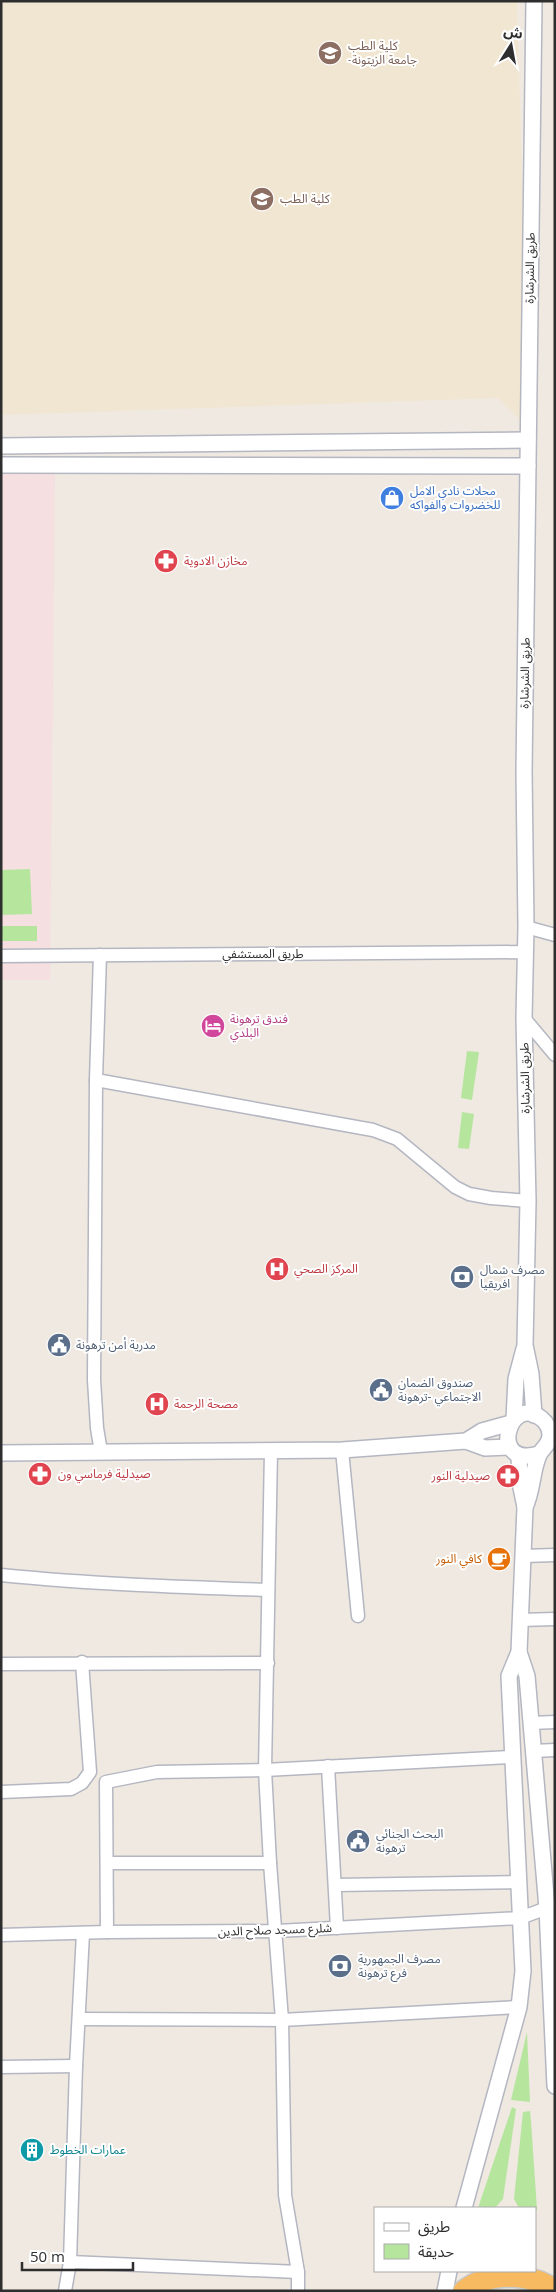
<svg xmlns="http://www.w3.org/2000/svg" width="556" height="2292" font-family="'Open Sans','Noto Sans Arabic',sans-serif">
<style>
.education{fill:#f0e6d1}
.medical{fill:#f5dfe0}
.green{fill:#b6e59e}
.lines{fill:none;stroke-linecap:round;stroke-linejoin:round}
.minor-casing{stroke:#b4b7c1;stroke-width:15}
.tertiary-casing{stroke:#b4b7c1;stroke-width:18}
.trunk-casing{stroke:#c9c9c9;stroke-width:24}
.minor{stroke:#fff;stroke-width:12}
.tertiary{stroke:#fff;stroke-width:15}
.trunk{stroke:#f8ba60;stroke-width:21}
.labels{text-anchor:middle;stroke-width:4;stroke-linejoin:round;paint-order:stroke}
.education-label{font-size:12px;fill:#785e54;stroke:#fff;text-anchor:start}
.street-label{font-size:12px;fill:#2e2e2e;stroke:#fff}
.shop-label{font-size:12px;fill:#366cbe;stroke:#fff;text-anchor:start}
.health-label{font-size:12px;fill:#be3a42;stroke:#fff;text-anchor:start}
.hotel-label{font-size:12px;fill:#b23c85;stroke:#fff;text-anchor:start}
.service-label{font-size:12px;fill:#4e5e75;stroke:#fff;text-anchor:start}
.food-label{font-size:12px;fill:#c56008;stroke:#fff;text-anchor:end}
.culture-label{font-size:12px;fill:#0d838f;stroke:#fff;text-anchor:start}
</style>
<rect width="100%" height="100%" fill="#efe9e1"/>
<polygon class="education" points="1,1 517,1 529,429 498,398 1,415"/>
<polygon class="medical" points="1,474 55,474 50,980 1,980"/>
<g class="green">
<polygon points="30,869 32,914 1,915 1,870"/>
<rect x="1" y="926" width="36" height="15"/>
<polygon points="467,1051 479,1052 472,1100 461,1098"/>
<polygon points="462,1112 474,1114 469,1149 458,1148"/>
<polygon points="527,2032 530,2102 511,2100"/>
<polygon points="512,2107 516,2109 503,2199 495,2208 478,2208"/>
<polygon points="530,2111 531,2121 537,2210 519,2208 514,2199 523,2112"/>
</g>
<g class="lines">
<g class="minor-casing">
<g id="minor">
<polyline points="526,927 555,935"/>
<polyline points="100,955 96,1080 94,1380 97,1428 101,1452"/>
<polyline points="1,956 526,952"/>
<polyline points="524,1018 555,1055"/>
<polyline points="96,1080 373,1130 397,1139 455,1187 469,1194 491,1198 528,1201"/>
<polyline points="342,1450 358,1616"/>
<polyline points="523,1556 555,1555"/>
<path d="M1 1575C90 1584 179 1587 268 1590"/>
<polyline points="520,1620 555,1619"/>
<polyline points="1,1664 268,1663"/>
<polyline points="531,1723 555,1722"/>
<polyline points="533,1751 555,1750"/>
<polyline points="328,1766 337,1928"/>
<polyline points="1,1792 71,1789 82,1783 90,1772 82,1662"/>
<polyline points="107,1863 270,1863 282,2020 285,2195 298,2272 298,2291"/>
<polyline points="270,1863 265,1770 271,1451"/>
<polyline points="335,1885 518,1882"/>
<polyline points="107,1932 106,1782 157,1772 265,1770 512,1757"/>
<polyline points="1,1935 107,1932 277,1931 520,1918 547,1908 555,1908"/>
<polyline points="79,2019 282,2020 519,2007"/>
<polyline points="1,2067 76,2066"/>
<polyline points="70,2262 298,2272"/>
<polyline points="65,2291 70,2262 76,2066 83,1933"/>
</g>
</g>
<g class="tertiary-casing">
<g id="tertiary">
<polyline points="534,1 524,772 526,927 524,1018 528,1201 525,1345 531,1374 534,1415"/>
<polyline points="1,446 528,440"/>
<polyline points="1,465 528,466"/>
<polyline points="514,1419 516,1379 524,1349"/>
<polyline points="466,1441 482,1431 511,1423"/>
<polyline points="1,1453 342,1450 466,1441 485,1448 510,1447"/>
<path d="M525 1507C533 1490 532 1470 539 1455 542 1448 549 1446 550 1436 550 1430 547 1423 542 1419 509 1391 487 1469 539 1454"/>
<polyline points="519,1652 527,1676 547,1908 555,2086"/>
<polyline points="464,2208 519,2007 523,1971 509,1676 519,1652 525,1507 520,1483 519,1455"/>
<polyline points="445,2291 449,2271"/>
</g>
</g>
<g class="trunk-casing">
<path id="trunk" d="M464 2291C490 2271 528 2272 555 2290"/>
</g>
<use href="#minor" class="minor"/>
<use href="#tertiary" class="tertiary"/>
<use href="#trunk" class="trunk"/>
</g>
<defs>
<g id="university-disc" transform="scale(1.25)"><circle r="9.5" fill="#8d6e63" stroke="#fff"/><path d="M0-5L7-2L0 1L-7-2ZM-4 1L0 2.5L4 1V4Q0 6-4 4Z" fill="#fff"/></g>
<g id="shop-disc" transform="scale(1.25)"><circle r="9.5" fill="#3f7fe0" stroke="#fff"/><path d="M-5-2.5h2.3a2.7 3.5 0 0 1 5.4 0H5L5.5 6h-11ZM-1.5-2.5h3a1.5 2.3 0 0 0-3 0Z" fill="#fff"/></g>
<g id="pharmacy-disc" transform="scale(1.25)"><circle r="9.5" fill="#e0444e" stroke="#fff"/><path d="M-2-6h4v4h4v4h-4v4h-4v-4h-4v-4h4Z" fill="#fff"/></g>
<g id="hotel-disc" transform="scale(1.25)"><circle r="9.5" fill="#d1479c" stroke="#fff"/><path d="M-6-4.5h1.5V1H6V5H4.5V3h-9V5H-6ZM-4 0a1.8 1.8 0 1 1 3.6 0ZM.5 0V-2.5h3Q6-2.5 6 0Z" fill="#fff"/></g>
<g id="hospital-disc" transform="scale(1.25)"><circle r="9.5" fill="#e0444e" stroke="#fff"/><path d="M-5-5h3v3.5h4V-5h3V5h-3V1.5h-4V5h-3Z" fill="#fff"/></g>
<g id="bank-disc" transform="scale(1.25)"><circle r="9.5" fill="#5c6f8a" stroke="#fff"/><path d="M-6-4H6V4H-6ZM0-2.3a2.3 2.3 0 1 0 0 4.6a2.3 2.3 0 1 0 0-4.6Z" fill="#fff"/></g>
<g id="civic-disc" transform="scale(1.25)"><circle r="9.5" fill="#5c6f8a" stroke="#fff"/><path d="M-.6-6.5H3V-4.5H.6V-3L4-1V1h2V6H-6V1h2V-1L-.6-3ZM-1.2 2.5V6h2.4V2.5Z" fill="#fff"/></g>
<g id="cafe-disc" transform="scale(1.25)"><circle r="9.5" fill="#e8710a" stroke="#fff"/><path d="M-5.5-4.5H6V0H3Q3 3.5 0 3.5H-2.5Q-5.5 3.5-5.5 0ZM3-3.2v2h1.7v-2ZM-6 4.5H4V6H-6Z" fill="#fff"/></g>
<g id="building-disc" transform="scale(1.25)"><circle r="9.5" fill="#0f9aa8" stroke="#fff"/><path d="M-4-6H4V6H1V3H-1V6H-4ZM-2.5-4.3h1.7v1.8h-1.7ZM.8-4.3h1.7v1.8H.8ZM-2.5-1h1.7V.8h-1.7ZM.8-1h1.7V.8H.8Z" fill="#fff"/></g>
</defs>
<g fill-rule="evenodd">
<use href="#university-disc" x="330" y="53"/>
<use href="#university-disc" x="262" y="199"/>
<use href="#shop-disc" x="392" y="498"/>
<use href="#pharmacy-disc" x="166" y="561"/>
<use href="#hotel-disc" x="213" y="1026"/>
<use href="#hospital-disc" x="277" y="1269"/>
<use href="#bank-disc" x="462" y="1277"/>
<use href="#civic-disc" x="59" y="1345"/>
<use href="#civic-disc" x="381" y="1390"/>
<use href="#hospital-disc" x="157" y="1404"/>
<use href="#pharmacy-disc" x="40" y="1474"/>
<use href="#pharmacy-disc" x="508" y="1476"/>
<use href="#cafe-disc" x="499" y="1559"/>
<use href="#civic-disc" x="358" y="1841"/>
<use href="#bank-disc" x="340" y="1966"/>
<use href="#building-disc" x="32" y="2150"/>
</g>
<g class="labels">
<g class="education-label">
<text x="348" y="50">كلية الطب<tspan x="348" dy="14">-جامعة الزيتونة</tspan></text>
<text x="280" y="203">كلية الطب</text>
</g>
<g class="street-label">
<text transform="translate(530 268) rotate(-89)" y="4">طريق الشرشارة</text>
<text transform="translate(525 673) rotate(-89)" y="4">طريق الشرشارة</text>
<text x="263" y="958">طريق المستشفي</text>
<text transform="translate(525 1078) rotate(-91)" y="4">طريق الشرشارة</text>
<text transform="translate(275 1930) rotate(-2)" y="4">شلرع مسجد صلاح الدين</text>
</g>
<g class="shop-label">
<text x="410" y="495">محلات نادي الامل<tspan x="410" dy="14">للخضروات والفواكه</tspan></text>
</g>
<g class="health-label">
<text x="184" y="565">مخازن الادوية</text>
<text x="294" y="1273">المركز الصحي</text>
<text x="174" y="1408">مصحة الرحمة</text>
<text x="58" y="1478">صيدلية فرماسي ون</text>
<text x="490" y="1480" text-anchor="end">صيدلية النور</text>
</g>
<g class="hotel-label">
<text x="230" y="1023">فندق ترهونة<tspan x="230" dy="14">البلدي</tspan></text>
</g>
<g class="service-label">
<text x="480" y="1274">مصرف شمال<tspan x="480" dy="14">افريقيا</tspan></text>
<text x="76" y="1349">مدرية أمن ترهونة</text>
<text x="398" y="1387">صندوق الضمان<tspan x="398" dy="14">الاجتماعي -ترهونة</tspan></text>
<text x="376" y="1838">البحث الجنائي<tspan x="376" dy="14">ترهونة</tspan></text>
<text x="358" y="1963">مصرف الجمهورية<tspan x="358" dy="14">فرع ترهونة</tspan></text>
</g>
<g class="food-label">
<text x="482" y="1563">كافي النور</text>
</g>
<g class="culture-label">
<text x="50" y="2154">عمارات الخطوط</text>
</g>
</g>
<rect width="556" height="2292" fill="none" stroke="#2e2e2e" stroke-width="5"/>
<rect x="374" y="2207" width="162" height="65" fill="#ffffff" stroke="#ababab"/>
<rect x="384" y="2223" width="25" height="8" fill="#ffffff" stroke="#ababab"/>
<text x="418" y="2232" font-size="15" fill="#2e2e2e">طريق</text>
<rect x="384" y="2244" width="25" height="15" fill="#b6e59e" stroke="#ababab"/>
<text x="418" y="2257" font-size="15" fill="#2e2e2e">حديقة</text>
<g transform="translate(511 45) rotate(11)" stroke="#ffffff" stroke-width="4" paint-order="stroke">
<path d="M0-4L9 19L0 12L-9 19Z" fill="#2e2e2e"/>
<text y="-8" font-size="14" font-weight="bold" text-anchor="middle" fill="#2e2e2e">ش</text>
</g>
<path d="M22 2262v8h111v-8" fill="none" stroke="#2e2e2e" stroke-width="2.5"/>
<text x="30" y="2262" font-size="15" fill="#2e2e2e" stroke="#ffffff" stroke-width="4" paint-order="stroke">50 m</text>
</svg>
